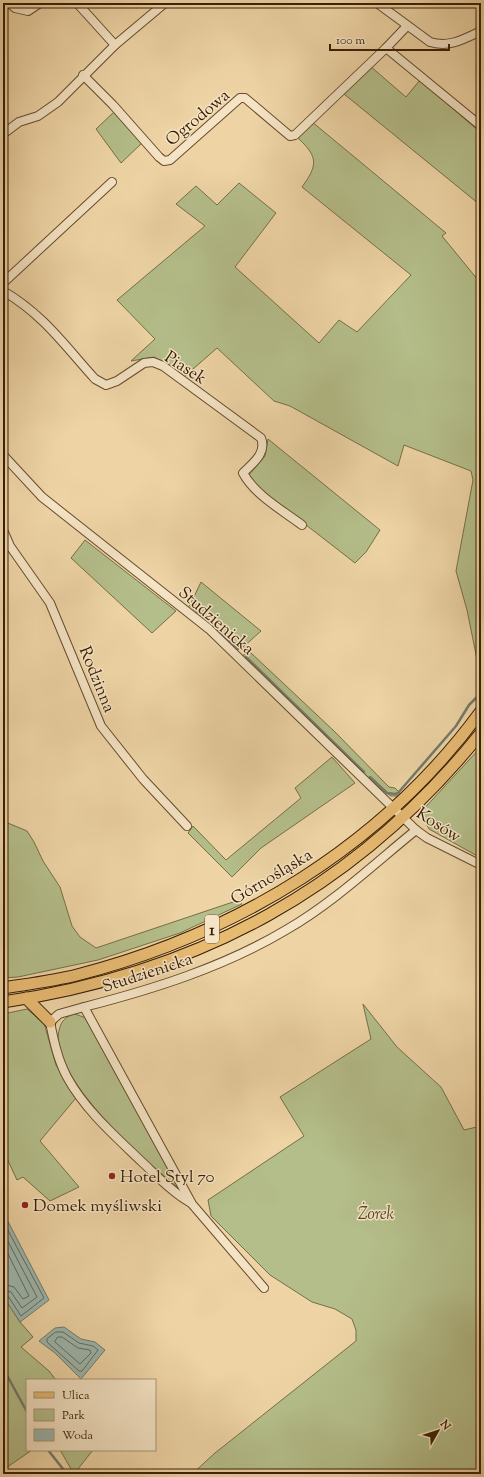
<svg xmlns="http://www.w3.org/2000/svg" width="484" height="1477" font-family="'Sorts Mill Goudy',serif">
<style>
.green{fill:#b4be8a;stroke:#766e46}
.water{fill:#9cb7af;stroke:#747a6a}
.lines{fill:none;stroke-linecap:round;stroke-linejoin:round}
.shore{stroke:#6a6a59;stroke-width:1}
.stream{stroke:#747a6a;stroke-width:2.5}
.minor-casing{stroke:#664c2c;stroke-width:10}
.major-casing{stroke:#391e03;stroke-width:13}
.minor{stroke:#f4e3c4;stroke-width:8}
.major{stroke:#e7ba72;stroke-width:11}
.poi-dot{fill:#8f2418;stroke:#f4e3c4;stroke-width:1.5}
.labels{text-anchor:middle;stroke-width:3;stroke-linejoin:round;paint-order:stroke}
.shield{fill:#f4e3c4;stroke:#71593d;stroke-width:1}
.shield-label{font-size:16px;font-weight:bold;fill:#391e03}
.street-label{font-size:17px;fill:#391e03;stroke:#f4e3c4}
.poi-label{font-size:17px;fill:#391e03;stroke:#f4e3c4;text-anchor:start}
.park-label{font-size:17px;font-style:italic;fill:#584625;stroke:#f4e3c4}
</style>
<rect width="100%" height="100%" fill="#eed4a5"/>
<filter id="stains"><feTurbulence type="fractalNoise" baseFrequency=".005" numOctaves="4"/><feColorMatrix values="0 0 0 0 .2 0 0 0 0 .09 0 0 0 0 .02 0 0 0 .5 -.17"/></filter>
<radialGradient id="worn" r=".72"><stop offset=".6" stop-color="#630" stop-opacity="0"/><stop offset="1" stop-color="#630" stop-opacity=".3"/></radialGradient>
<g class="green">
<polygon points="370,66 406,97 420,80 481,133 481,203 479,204 344,94"/>
<polygon points="114,112 142,143 121,163 96,129"/>
<path d="M311 121 446 233 442 236 478 280 481 278V679L467 610 456 571 473 480 471 471 404 445 398 466 290 406 274 401 217 348 184 377 154 357 131 361 155 339 117 300 205 226 176 204 196 186 217 205 239 183 276 213 235 267 319 343 339 320 357 332 411 275 302 187C318 165 318 157 299 139L298 134Z"/>
<polygon points="268,439 380,530 366,552 355,563 256,486 248,476 265,456"/>
<polygon points="85,540 176,611 152,633 71,558"/>
<polygon points="201,582 261,631 241,649 190,605"/>
<polygon points="250,646 250,652 334,731 389,787 395,788 401,794 398,796 391,796 376,786 243,656"/>
<polygon points="481,747 481,858 429,829 420,813"/>
<polygon points="332,757 355,783 261,848 232,877 188,833 193,826 226,860 301,798 295,788"/>
<polygon points="3,821 27,831 34,842 43,861 60,887 72,926 80,937 96,948 239,900 242,904 180,933 98,960 18,977 3,978"/>
<polygon points="363,1004 397,1047 441,1087 464,1130 481,1126 481,1474 192,1474 215,1453 356,1341 356,1330 352,1319 335,1309 312,1302 270,1275 211,1216 208,1200 304,1136 280,1097 371,1039"/>
<polygon points="27,1009 44,1023 56,1065 76,1098 40,1141 79,1187 50,1201 23,1177 17,1180 3,1150 3,1014"/>
<path d="M75 1014 86 1018 182 1191C149 1165 43 1073 60 1027 62 1020 68 1015 75 1014Z"/>
<polygon points="3,1296 20,1322 33,1337 21,1347 49,1371 56,1380 27,1380 27,1450 32,1450 3,1470"/>
<polygon points="60,1450 93,1450 74,1474"/>
</g>
<g class="water">
<polygon points="3,1212 49,1300 20,1322 3,1296"/>
<polygon points="64,1327 81,1339 95,1342 105,1350 81,1379 55,1353 39,1341 55,1328"/>
</g>
<g class="lines">
<g class="shore">
<polyline points="3,1221 44,1298 21,1316 8,1296 3,1295"/>
<polyline points="3,1232 37,1297 22,1308 11,1292 3,1290"/>
<polyline points="3,1244 29,1296 23,1299 14,1287 3,1284"/>
<polygon points="56,1332 63,1332 79,1343 93,1346 98,1350 82,1371 79,1371 47,1342 47,1339"/>
<polygon points="58,1337 62,1337 78,1348 90,1350 91,1353 80,1364 55,1342"/>
</g>
<g class="stream">
<polyline points="190,605 238,649"/>
<polyline points="246,657 364,772"/>
<polyline points="370,777 387,793 395,794 398,793 456,726 469,705 481,693"/>
<polyline points="3,1368 27,1412"/>
<polyline points="48,1450 67,1474"/>
</g>
<g class="minor-casing">
<g id="minor">
<polyline points="9,3 15,8 28,11 40,3"/>
<polyline points="77,3 115,45 165,3"/>
<path d="M377 3 430 42C449 48 464 39 481 31"/>
<polyline points="386,48 481,126"/>
<polyline points="83,75 113,105 159,157 164,161 170,160 240,98 245,98 290,136 295,135 386,48 407,26"/>
<polyline points="3,134 19,122 38,116 58,102 115,45"/>
<polyline points="3,283 112,182"/>
<path d="M3 291C43 314 65 346 95 379L106 385 117 381 144 363 153 362 163 366 261 438C267 453 253 463 243 473 255 495 282 510 302 525"/>
<polyline points="3,455 42,497 209,629 416,830 427,838 481,865"/>
<polyline points="3,530 10,546 50,603 101,726 143,779 187,826"/>
<path d="M84 1007 59 1014 50 1022C54 1042 58 1060 67 1077 85 1110 115 1136 142 1162 157 1176 173 1193 191 1203"/>
<path d="M264 1288 192 1204 84 1007C154 989 224 967 286 930 333 903 374 864 416 830"/>
</g>
</g>
<g class="major-casing">
<g id="major">
<path d="M3 988C28 984 53 981 77 975 237 934 383 845 481 711"/>
<polyline points="26,998 50,1022"/>
<path d="M3 1002C199 973 356 888 481 733"/>
</g>
</g>
<use href="#minor" class="minor"/>
<use href="#major" class="major"/>
</g>
<g class="poi-dot">
<circle cx="112" cy="1176" r="4"/>
<circle cx="25" cy="1205" r="4"/>
</g>
<g class="labels">
<rect class="shield" x="205" y="915" width="14" height="28" rx="3"/>
<g class="shield-label">
<text x="212" y="935">1</text>
</g>
<g class="street-label">
<text transform="translate(197 117) rotate(-40)" y="6">Ogrodowa</text>
<text transform="translate(186 367) rotate(33)" y="6">Piasek</text>
<text transform="translate(217 620) rotate(41)" y="6">Studzienicka</text>
<text transform="translate(98 679) rotate(68)" y="6">Rodzinna</text>
<text transform="translate(439 824) rotate(33)" y="6">Kosów</text>
<text transform="translate(271 876) rotate(-31)" y="6">Górnośląska</text>
<text transform="translate(147 972) rotate(-18)" y="6">Studzienicka</text>
</g>
<g class="poi-label">
<text x="120" y="1182">Hotel Styl 70</text>
<text x="33" y="1211">Domek myśliwski</text>
</g>
<g class="park-label">
<text x="376" y="1219">Żorek</text>
</g>
</g>
<rect width="484" height="1477" fill="none" stroke="#eed4a5" stroke-width="16"/>
<rect x="4" y="4" width="476" height="1469" fill="none" stroke="#391e03" stroke-width="2"/>
<rect x="8" y="8" width="468" height="1461" fill="none" stroke="#391e03"/>
<rect x="26" y="1379" width="130" height="72" fill="#f4e3c4" stroke="#a99477"/>
<rect x="34" y="1392" width="20" height="6" fill="#e7ba72" stroke="#a99477"/>
<text x="62" y="1399" font-size="12" fill="#391e03">Ulica</text>
<rect x="34" y="1409" width="20" height="12" fill="#b4be8a" stroke="#a99477"/>
<text x="62" y="1419" font-size="12" fill="#391e03">Park</text>
<rect x="34" y="1429" width="20" height="12" fill="#9cb7af" stroke="#a99477"/>
<text x="62" y="1439" font-size="12" fill="#391e03">Woda</text>
<g transform="translate(438 1431) rotate(51)" stroke="#f4e3c4" stroke-width="3" paint-order="stroke">
<path d="M0-3L7 15L0 10L-7 15Z" fill="#391e03"/>
<text y="-6" font-size="11" font-weight="bold" text-anchor="middle" fill="#391e03">N</text>
</g>
<path d="M330 44v6h119v-6" fill="none" stroke="#391e03" stroke-width="2"/>
<text x="336" y="44" font-size="12" fill="#391e03" stroke="#f4e3c4" stroke-width="3" paint-order="stroke">100 m</text>
<rect width="100%" height="100%" filter="url(#stains)"/>
<rect width="100%" height="100%" fill="url(#worn)"/>
</svg>
